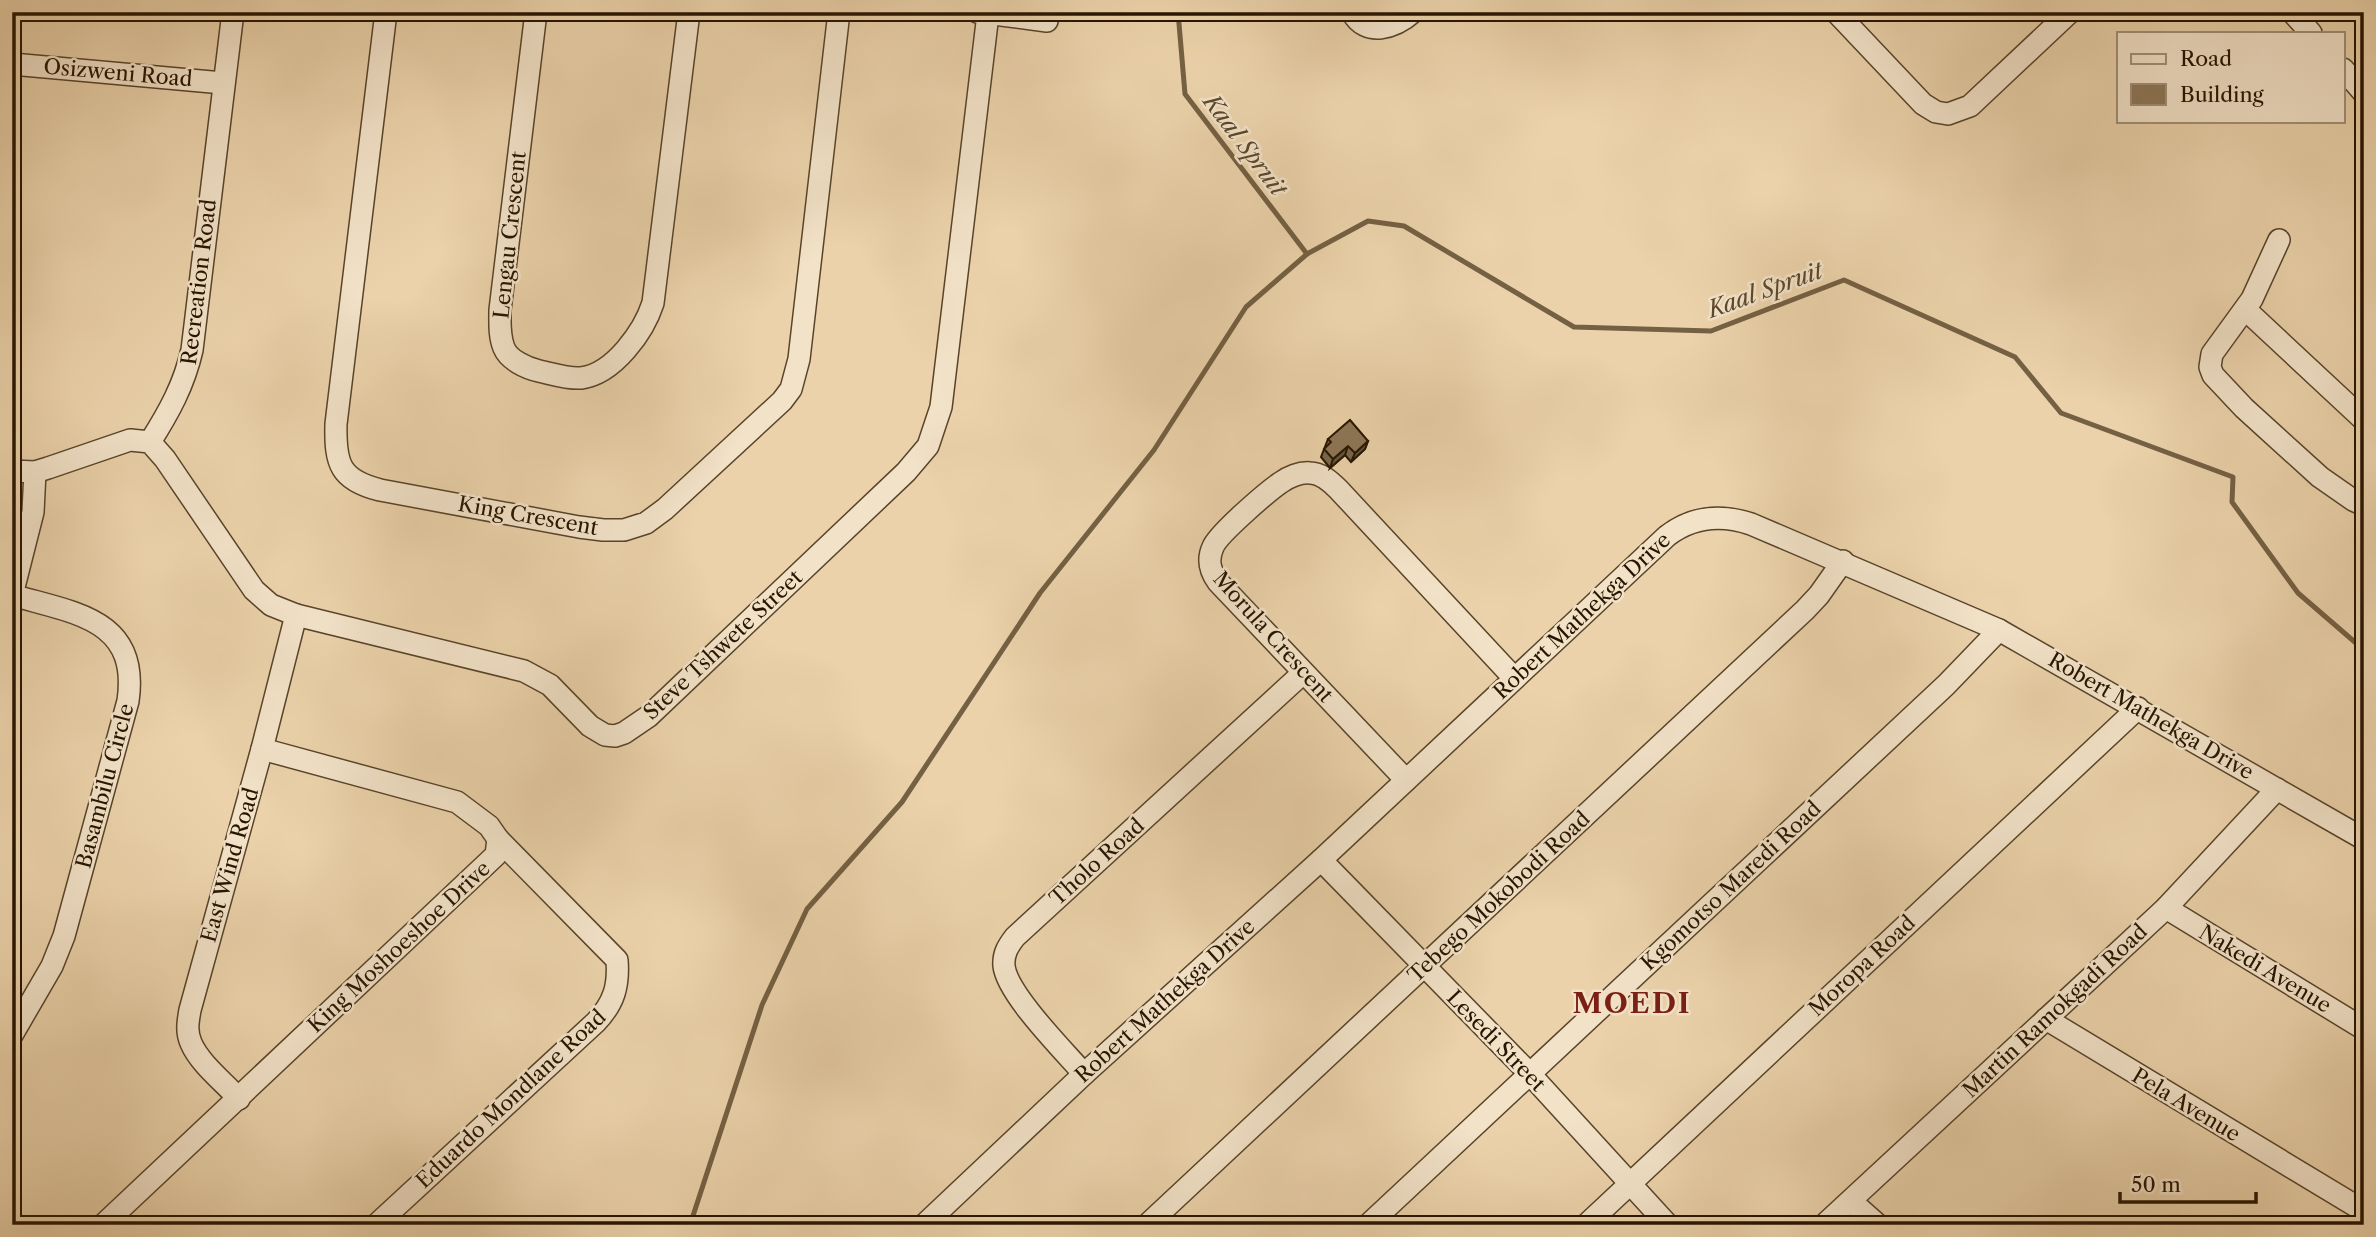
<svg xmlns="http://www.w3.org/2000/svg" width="2376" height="1237" font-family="'Libre Caslon Text',serif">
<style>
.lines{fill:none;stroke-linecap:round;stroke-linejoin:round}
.stream{stroke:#746043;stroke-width:5}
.minor-casing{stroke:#58442a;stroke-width:24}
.minor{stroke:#f2e2c8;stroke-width:21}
.wall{fill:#79664c;stroke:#271500;stroke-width:2}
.shaded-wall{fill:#63533e;stroke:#271500;stroke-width:2}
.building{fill:#8d7758;stroke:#271500;stroke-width:2}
.labels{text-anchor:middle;stroke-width:5;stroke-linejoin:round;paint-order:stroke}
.street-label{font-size:21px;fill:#271500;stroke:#f2e2c8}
.water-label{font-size:23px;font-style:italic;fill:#5b472d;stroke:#f2e2c8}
.district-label{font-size:28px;font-weight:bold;letter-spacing:2px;fill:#7a1f14;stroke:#f2e2c8}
</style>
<rect width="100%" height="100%" fill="#ebd2aa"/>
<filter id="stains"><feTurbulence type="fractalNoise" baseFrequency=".00286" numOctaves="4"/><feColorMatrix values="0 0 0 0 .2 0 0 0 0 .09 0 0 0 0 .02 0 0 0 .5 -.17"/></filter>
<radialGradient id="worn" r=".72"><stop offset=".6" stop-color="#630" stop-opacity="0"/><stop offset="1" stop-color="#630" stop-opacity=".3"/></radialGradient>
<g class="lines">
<g class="stream">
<polyline points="1178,12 1185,94 1307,254 1368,221 1404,226 1574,327 1711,331 1844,280 2015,357 2061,413 2233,477 2232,502 2298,593 2364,650"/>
<polyline points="690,1225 762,1005 807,909 902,802 1040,593 1154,450 1246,307 1307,254"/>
</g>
<g class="minor-casing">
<g id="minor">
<path d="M386 12 336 424C335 464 340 480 380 490L579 527 603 530H624L646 523 665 509 782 401 791 389 799 359 839 12"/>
<path d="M536 12 500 310C500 322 499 336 504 348 509 360 526 368 539 371 553 374 567 379 581 378 614 374 644 331 653 303L689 12"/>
<polyline points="977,12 1047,21"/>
<path d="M1352 12C1366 38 1395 28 1413 12"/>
<polyline points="1836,12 1923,104 1936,112 1948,114 1970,106 2070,12"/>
<polyline points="2292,12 2311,33"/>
<polyline points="12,64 223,83"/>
<polyline points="2343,69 2364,93"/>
<polyline points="2279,240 2252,299 2212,354 2210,367 2213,375 2244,408 2320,477 2353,500 2364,505"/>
<polyline points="2246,310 2364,420"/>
<path d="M150 442C169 412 184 385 192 350L233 12"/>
<polyline points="12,471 35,472 48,468 130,440 150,442 165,459 254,590 271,605 296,615 524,671 550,685 590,726 605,735 615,736 624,733 649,716 906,472 928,446 941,407 988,14"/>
<path d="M12 595C73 613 140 618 128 701L64 936 52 966 12 1035"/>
<polyline points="12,595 33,512 35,472"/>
<path d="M1406 780 1218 582C1210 571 1207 560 1213 547 1218 534 1266 493 1280 483 1288 477 1300 472 1310 473 1321 473 1330 481 1338 489L1514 678"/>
<polyline points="1321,860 1530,1074 1668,1225"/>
<polyline points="2166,908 2364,1029"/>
<polyline points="2046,1019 2364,1211"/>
<path d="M1084 1074C1064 1051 1007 994 1004 966 1003 954 1008 946 1015 937L1303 673"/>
<path d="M239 1099C224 1082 200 1064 191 1043 186 1032 188 1021 190 1010L262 749 296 615"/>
<polyline points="1851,1201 1878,1225"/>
<polyline points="103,1225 496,855 498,839 489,826 457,802 262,749"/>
<path d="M376 1225 596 1022C614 1003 619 986 617 960L498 839"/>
<path d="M924 1225 1084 1074 1321 860 1667 536C1693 516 1721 514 1751 524L1999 630 2364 839"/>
<polyline points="1147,1225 1805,610 1819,595 1843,561"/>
<polyline points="1368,1225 1946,685 1999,630"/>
<polyline points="1586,1225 2138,708"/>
<polyline points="1824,1225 2166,908 2277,789"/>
</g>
</g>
<use href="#minor" class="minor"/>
</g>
<polygon class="wall" points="1328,439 1368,441 1365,449 1351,462 1345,455 1330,468 1321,457"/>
<g class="shaded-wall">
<polygon points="1368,441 1365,449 1351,462 1355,453"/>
<polygon points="1348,446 1345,455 1330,468 1333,459"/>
</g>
<polygon class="building" points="1350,420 1368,441 1355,453 1348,446 1333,459 1324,449 1331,442 1328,439"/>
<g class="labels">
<g class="street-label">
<text transform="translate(118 73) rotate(5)" y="7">Osizweni Road</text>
<text transform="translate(510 235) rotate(-84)" y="7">Lengau Crescent</text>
<text transform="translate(199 282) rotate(-83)" y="7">Recreation Road</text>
<text transform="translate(528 516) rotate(10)" y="7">King Crescent</text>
<text transform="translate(1582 616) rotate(-43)" y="7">Robert Mathekga Drive</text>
<text transform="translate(1273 637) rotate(48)" y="7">Morula Crescent</text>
<text transform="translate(723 645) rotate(-43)" y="7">Steve Tshwete Street</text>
<text transform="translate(2151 716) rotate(30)" y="7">Robert Mathekga Drive</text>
<text transform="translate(105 786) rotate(-75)" y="7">Basambilu Circle</text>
<text transform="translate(1097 862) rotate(-42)" y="7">Tholo Road</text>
<text transform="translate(230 865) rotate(-74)" y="7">East Wind Road</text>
<text transform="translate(1731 886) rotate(-43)" y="7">Kgomotso Maredi Road</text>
<text transform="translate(1499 897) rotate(-43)" y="7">Tebego Mokobodi Road</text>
<text transform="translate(399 947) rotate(-43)" y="7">King Moshoeshoe Drive</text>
<text transform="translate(1862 966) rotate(-43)" y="7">Moropa Road</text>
<text transform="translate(2265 969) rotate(31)" y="7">Nakedi Avenue</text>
<text transform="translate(1165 1001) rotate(-42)" y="7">Robert Mathekga Drive</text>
<text transform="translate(2055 1011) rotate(-43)" y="7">Martin Ramokgadi Road</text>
<text transform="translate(1496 1041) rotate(46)" y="7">Lesedi Street</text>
<text transform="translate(511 1099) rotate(-43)" y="7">Eduardo Mondlane Road</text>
<text transform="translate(2186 1105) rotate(31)" y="7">Pela Avenue</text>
</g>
<g class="water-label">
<text transform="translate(1245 145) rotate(53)" y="8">Kaal Spruit</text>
<text transform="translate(1765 290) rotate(-20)" y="8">Kaal Spruit</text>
</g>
<g class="district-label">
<text x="1632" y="1013">MOEDI</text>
</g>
</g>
<rect width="2376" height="1237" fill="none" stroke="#ebd2aa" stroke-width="42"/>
<rect x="14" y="14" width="2348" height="1209" fill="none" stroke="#271500" stroke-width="3.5"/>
<rect x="21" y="21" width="2334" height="1195" fill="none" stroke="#271500" stroke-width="2"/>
<rect x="2117" y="32" width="228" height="91" fill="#f2e2c8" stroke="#a19078" stroke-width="2"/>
<rect x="2131" y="54" width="35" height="10" fill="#f2e2c8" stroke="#a19078" stroke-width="2"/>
<text x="2180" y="66" font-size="21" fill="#271500">Road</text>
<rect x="2131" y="84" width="35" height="21" fill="#8d7758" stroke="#a19078" stroke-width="2"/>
<text x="2180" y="102" font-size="21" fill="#271500">Building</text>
<path d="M2120 1192v10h136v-10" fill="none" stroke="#271500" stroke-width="3.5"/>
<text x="2131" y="1192" font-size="21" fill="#271500" stroke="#f2e2c8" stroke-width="5" paint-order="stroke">50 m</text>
<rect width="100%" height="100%" filter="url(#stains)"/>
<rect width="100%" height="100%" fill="url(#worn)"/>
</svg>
